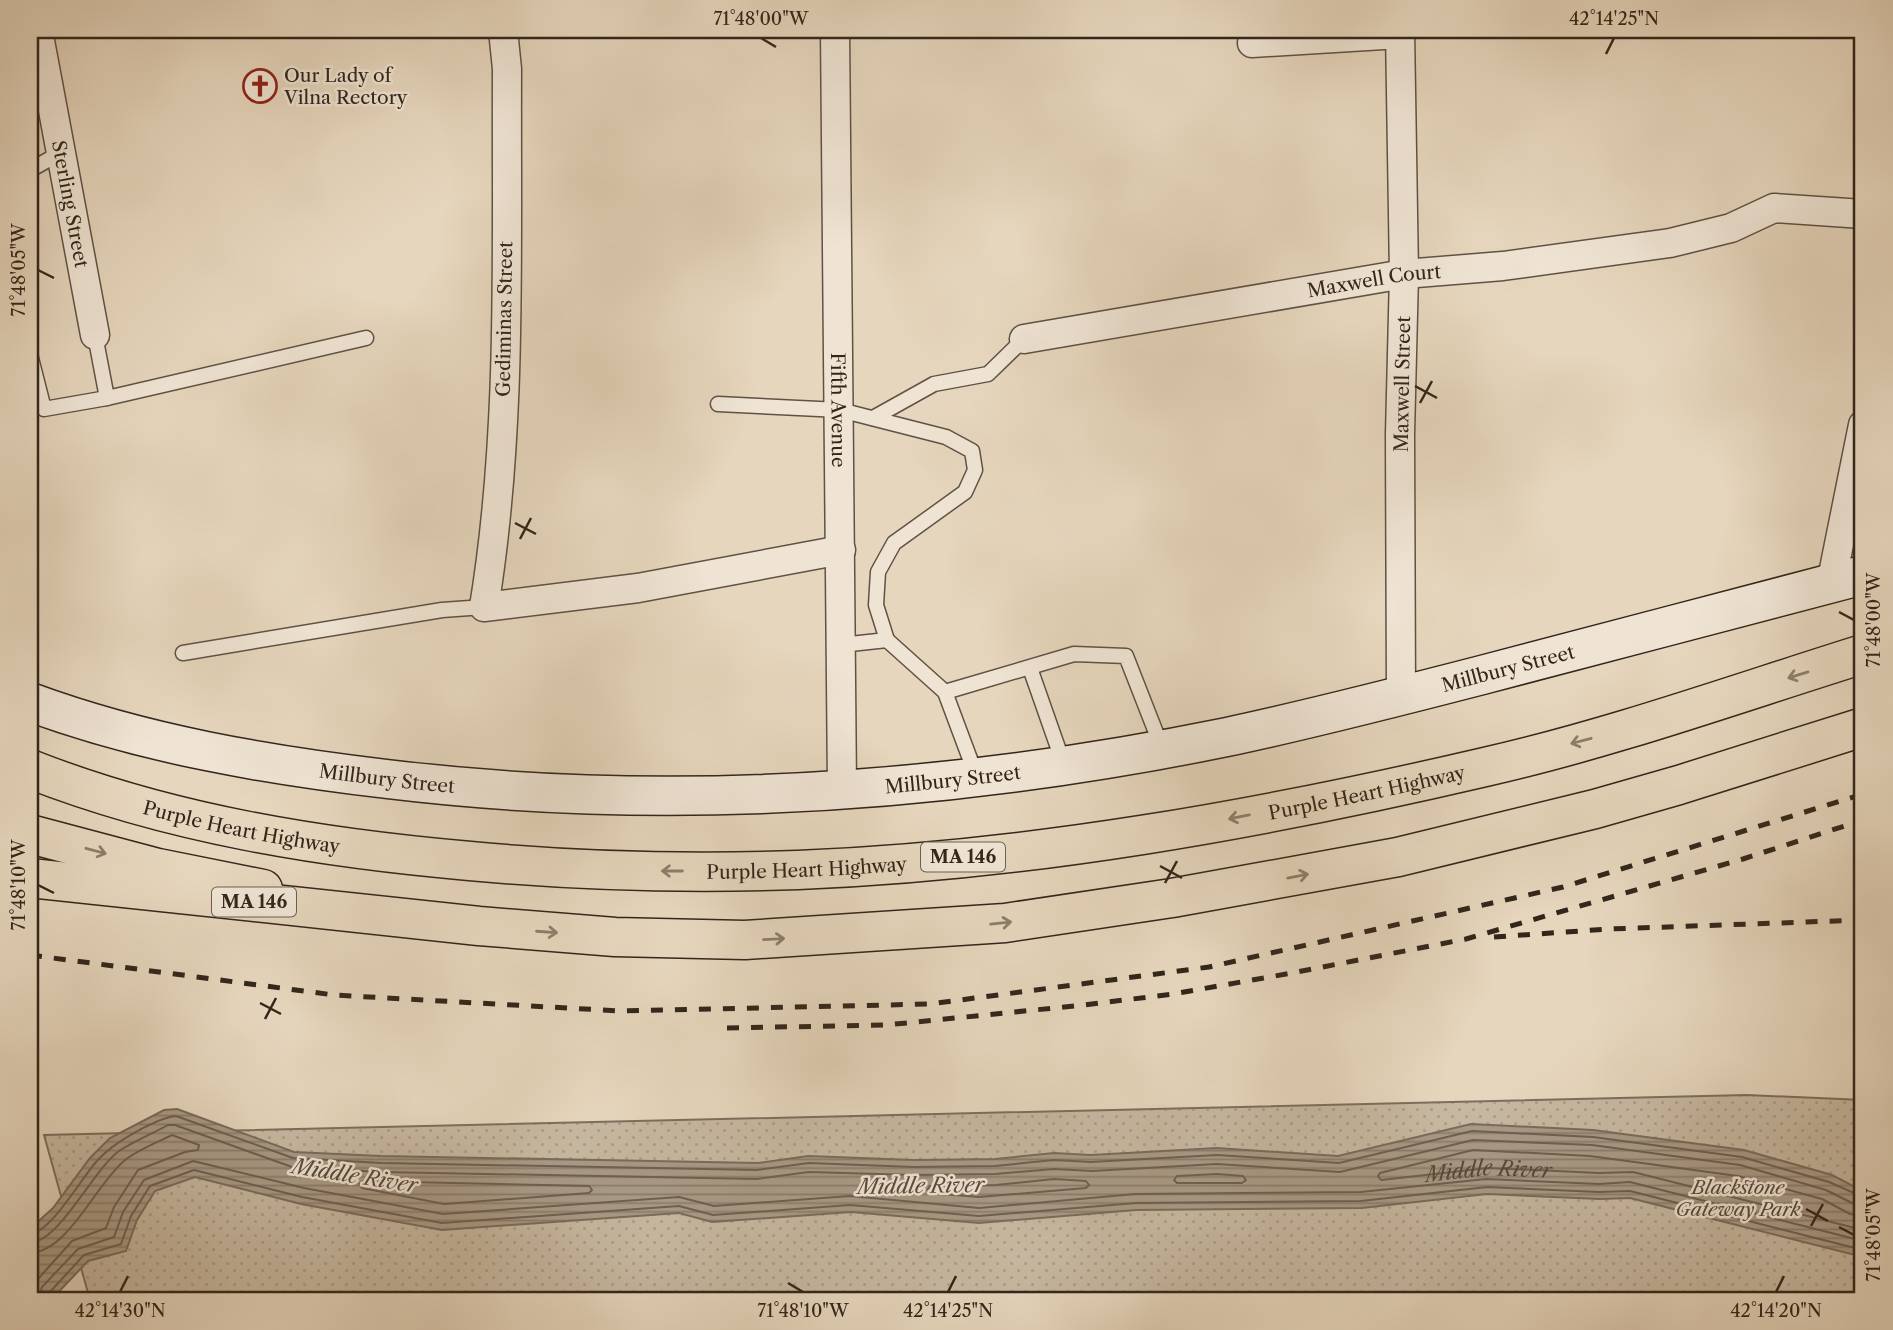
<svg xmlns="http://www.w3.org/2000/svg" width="1893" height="1330" font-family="'Libre Caslon Text',serif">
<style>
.park{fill:url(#park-dots);stroke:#7c6f5e;stroke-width:2}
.water{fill:url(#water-rules);stroke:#796c5b;stroke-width:2}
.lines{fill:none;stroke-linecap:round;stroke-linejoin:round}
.shore{stroke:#6e6050;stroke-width:2}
.service-casing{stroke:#5f5244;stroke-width:17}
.minor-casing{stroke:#5f5244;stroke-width:31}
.secondary-casing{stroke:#32261b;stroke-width:41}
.primary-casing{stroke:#32261b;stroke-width:41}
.motorway-casing{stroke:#32261b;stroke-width:41}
.service{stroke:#efe4d4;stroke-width:14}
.minor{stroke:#efe4d4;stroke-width:28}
.secondary{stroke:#efe4d4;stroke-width:38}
.primary{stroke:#e6d6bd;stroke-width:38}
.motorway{stroke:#e6d6bd;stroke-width:38}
.rail{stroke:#32261b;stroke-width:5;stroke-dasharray:12 12;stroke-linecap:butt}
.oneway{stroke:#8c7e6c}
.ticks{fill:none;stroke:#32261b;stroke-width:2.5}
.labels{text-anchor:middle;stroke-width:5;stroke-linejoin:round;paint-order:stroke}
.shield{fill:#efe4d4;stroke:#6b5f52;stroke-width:2}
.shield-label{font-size:18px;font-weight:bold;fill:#32261b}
.poi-label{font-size:19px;fill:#32261b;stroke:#efe4d4;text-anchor:start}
.street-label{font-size:19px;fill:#32261b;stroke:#efe4d4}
.park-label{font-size:19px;font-style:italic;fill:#574a3c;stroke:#efe4d4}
.water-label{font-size:21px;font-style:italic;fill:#56493b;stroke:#efe4d4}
.neatline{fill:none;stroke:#32261b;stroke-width:2.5}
.ticks-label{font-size:18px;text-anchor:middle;fill:#32261b}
</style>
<defs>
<pattern id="park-dots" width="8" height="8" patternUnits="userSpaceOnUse" patternTransform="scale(1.75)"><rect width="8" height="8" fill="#c7b8a1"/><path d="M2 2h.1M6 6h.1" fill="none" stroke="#ab9e8a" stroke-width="1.8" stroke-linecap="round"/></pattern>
<pattern id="water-rules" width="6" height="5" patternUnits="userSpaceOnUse" patternTransform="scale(1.75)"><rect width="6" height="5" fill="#a99a86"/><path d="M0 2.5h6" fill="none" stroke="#8a7d6d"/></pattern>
</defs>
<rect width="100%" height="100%" fill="#e6d6bd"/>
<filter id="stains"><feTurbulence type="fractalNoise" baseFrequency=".00286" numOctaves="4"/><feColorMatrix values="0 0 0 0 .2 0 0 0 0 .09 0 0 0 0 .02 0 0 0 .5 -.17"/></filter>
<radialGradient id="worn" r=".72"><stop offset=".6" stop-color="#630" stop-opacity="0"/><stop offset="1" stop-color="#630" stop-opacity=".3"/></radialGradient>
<polygon class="park" points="1747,1095 1863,1100 1863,1300 90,1300 44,1135"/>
<polygon class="water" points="177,1109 294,1152 381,1156 758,1163 808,1156 914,1160 995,1159 1054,1153 1091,1155 1217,1148 1338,1156 1471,1124 1593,1130 1744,1150 1832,1175 1863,1191 1863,1257 1630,1198 1600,1199 1487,1194 1362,1208 1136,1210 979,1223 851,1212 712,1222 679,1213 442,1230 301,1204 195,1177 155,1191 137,1220 126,1251 88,1261 51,1300 30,1300 30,1229 53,1208 90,1158 110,1138 164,1110"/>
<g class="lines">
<g class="shore">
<polygon points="1217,1174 1243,1176 1246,1180 1242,1183 1177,1183 1174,1180 1177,1176"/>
<polygon points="1054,1179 1086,1181 1089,1185 1086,1188 979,1197 930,1193 927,1190 930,1186 996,1185"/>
<polygon points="363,1181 589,1186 592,1190 589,1193 444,1204 362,1188 359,1184"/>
<path id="s1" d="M1863 1216 1850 1214 1822 1199 1738 1176 1590 1156 1473 1150 1380 1173 1378 1176 1381 1180 1488 1168 1599 1173 1633 1172 1863 1230"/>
<path d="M30 1234C51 1232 81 1179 96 1162 110 1146 127 1137 145 1127 156 1122 164 1117 176 1116L293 1158 381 1163 757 1170 809 1163 914 1167 995 1166 1054 1160 1091 1162 1217 1155 1339 1163 1472 1131 1593 1137 1742 1157 1829 1182 1863 1197"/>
<path d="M30 1243C60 1241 93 1170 119 1151 134 1141 152 1134 168 1125H175L292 1167 381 1172 757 1179 809 1172 914 1175 995 1174 1054 1169 1092 1171 1217 1164 1340 1172 1473 1140 1592 1145 1740 1165 1826 1190 1854 1204 1863 1206"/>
<path d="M30 1253C68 1252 96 1184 124 1161 137 1150 156 1143 172 1135L199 1145 198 1150 185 1152 138 1170 114 1207 106 1228 72 1241 30 1288"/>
<polyline points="38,1300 42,1287 78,1249 114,1237 123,1212 144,1180 193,1161 304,1188 443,1214 679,1197 714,1206 850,1196 979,1208 1135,1194 1361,1192 1486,1179 1599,1184 1630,1182 1863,1241"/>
<polyline points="47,1300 49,1293 84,1255 121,1244 131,1216 150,1186 194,1170 302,1197 442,1223 679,1206 713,1215 850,1205 979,1216 1136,1203 1361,1201 1487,1187 1599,1192 1630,1191 1863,1250"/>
</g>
<g class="service-casing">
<g id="service">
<polyline points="30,170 62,152"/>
<polyline points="95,335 107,398 366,338"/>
<polyline points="30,354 44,409 107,398"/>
<polyline points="718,404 840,410 946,437 972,451 975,470 965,492 894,543 878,572 876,605 887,640 841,645"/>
<polyline points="873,418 934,384 988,374 1024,339"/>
<polyline points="887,640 945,692 976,775"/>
<polyline points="183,653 442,610 484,607"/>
<polyline points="1030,668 1063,762"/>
<polyline points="945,692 1074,654 1126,656 1162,748"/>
</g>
</g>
<g class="minor-casing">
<g id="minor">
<path id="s2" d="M38 30 95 335"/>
<path d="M503 30 507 69C506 248 513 430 484 607L638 588 841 550"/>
<path id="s3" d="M835 30 842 789"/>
<polyline points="1400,30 1404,274 1400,434 1401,696"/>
<polyline points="1252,43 1400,34"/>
<path id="s4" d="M1024 339 1404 274 1503 266 1670 243 1731 228 1774 208 1863 214"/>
<polyline points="1831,584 1863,425"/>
</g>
</g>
<g class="secondary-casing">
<g id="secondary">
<path id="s5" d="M30 702C144 744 267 765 387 779 666 813 951 793 1227 737 1312 719 1397 697 1482 675 1609 642 1736 608 1863 575"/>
</g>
</g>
<g class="primary-casing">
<polyline id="primary" points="30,834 158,868 263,889"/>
</g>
<g class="motorway-casing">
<g id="motorway">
<path id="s6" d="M30 769C170 824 321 848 470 861 579 871 689 874 798 870 1028 861 1262 819 1485 767 1613 738 1738 693 1863 654"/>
<polyline points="30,878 479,926 615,937 745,940 1005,923 1172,898 1398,857 1595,809 1679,785 1863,727"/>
</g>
</g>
<use href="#service" class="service"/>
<use href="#minor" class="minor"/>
<use href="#secondary" class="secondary"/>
<use href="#primary" class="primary"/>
<use href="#motorway" class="motorway"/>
<g class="rail">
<polyline points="1494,937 1609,929 1863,920"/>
<polyline points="30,955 334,995 621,1011 930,1004 1209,967 1563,887 1863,794"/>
<polyline points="727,1028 886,1025 1084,1005 1173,994 1292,973 1466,939 1743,859 1863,820"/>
</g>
</g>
<defs><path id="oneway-shaft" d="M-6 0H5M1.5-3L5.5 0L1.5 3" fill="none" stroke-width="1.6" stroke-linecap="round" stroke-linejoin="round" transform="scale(1.75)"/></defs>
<g class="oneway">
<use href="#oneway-shaft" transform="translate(1798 675) rotate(163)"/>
<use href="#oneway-shaft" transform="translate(1581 741) rotate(165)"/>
<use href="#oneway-shaft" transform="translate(1239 817) rotate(169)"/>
<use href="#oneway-shaft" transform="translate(96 851) rotate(15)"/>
<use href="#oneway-shaft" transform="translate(672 871) rotate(-180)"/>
<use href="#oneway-shaft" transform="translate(1298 876) rotate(-11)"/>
<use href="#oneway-shaft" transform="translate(1001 923) rotate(-6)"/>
<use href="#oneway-shaft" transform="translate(547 932) rotate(4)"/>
<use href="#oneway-shaft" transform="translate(774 939) rotate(-3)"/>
</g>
<path class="ticks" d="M761 38 776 47M1606 54 1614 38M38 270 54 278M1415 386 1437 398M1420 403 1432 381M515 523 536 534M520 539 531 518M1839 612 1854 620M1160 866 1182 878M1165 883 1177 861M38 885 54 893M260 1003 281 1014M265 1019 276 998M1806 1209 1828 1221M1811 1226 1823 1204M1839 1227 1854 1235M788 1283 803 1292M120 1292 128 1276M948 1292 956 1276M1776 1292 1784 1276"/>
<defs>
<g id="church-ring" transform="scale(1.75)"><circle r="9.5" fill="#efe4d4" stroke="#8f2418" stroke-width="1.5"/><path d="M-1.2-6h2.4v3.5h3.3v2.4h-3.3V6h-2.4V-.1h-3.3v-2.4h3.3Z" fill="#8f2418"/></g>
</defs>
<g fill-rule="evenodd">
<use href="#church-ring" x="260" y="86"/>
</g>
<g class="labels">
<g class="shield">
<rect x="921" y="842.5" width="84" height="29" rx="5"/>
<rect x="212" y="887.5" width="84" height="29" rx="5"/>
</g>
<g class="shield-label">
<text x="963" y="863">MA 146</text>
<text x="254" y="908">MA 146</text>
</g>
<g class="poi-label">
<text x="284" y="82">Our Lady of<tspan x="284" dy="22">Vilna Rectory</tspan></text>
</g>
<g class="street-label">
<text dy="7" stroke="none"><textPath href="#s2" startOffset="177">Sterling Street</textPath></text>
<text dy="7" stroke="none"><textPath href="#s4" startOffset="355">Maxwell Court</textPath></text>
<text transform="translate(504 319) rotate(-89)" y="7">Gediminas Street</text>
<text transform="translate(1402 384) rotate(-89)" y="7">Maxwell Street</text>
<text dy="7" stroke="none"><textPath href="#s3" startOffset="380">Fifth Avenue</textPath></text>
<text dy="7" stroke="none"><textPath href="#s5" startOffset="1500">Millbury Street</textPath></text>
<text dy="7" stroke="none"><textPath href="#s5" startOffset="366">Millbury Street</textPath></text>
<text dy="7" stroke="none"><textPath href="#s5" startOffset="933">Millbury Street</textPath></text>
<text dy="7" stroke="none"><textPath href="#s6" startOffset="1354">Purple Heart Highway</textPath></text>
<text dy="7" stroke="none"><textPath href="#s6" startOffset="220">Purple Heart Highway</textPath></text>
<text dy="7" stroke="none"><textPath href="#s6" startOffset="788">Purple Heart Highway</textPath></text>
</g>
<g class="park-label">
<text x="1738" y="1194">Blackstone<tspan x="1738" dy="22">Gateway Park</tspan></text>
</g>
<g class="water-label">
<text dy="7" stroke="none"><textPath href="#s1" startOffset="611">Middle River</textPath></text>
<text transform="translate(355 1176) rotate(9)" y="7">Middle River</text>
<text transform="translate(921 1186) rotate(-1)" y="7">Middle River</text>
</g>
</g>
<rect width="1893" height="1330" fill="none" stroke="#e6d6bd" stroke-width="77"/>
<rect x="38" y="38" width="1816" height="1254" class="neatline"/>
<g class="ticks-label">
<text x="761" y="25">71°48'00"W</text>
<text x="1614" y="25">42°14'25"N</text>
<text transform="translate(19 270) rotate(-90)" y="6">71°48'05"W</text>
<text transform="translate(1874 620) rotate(-90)" y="6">71°48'00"W</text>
<text transform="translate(19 885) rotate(-90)" y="6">71°48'10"W</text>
<text transform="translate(1874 1235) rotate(-90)" y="6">71°48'05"W</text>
<text x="120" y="1317">42°14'30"N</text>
<text x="803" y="1317">71°48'10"W</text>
<text x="948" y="1317">42°14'25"N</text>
<text x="1776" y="1317">42°14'20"N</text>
</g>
<rect width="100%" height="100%" filter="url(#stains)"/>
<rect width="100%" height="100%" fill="url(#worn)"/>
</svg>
